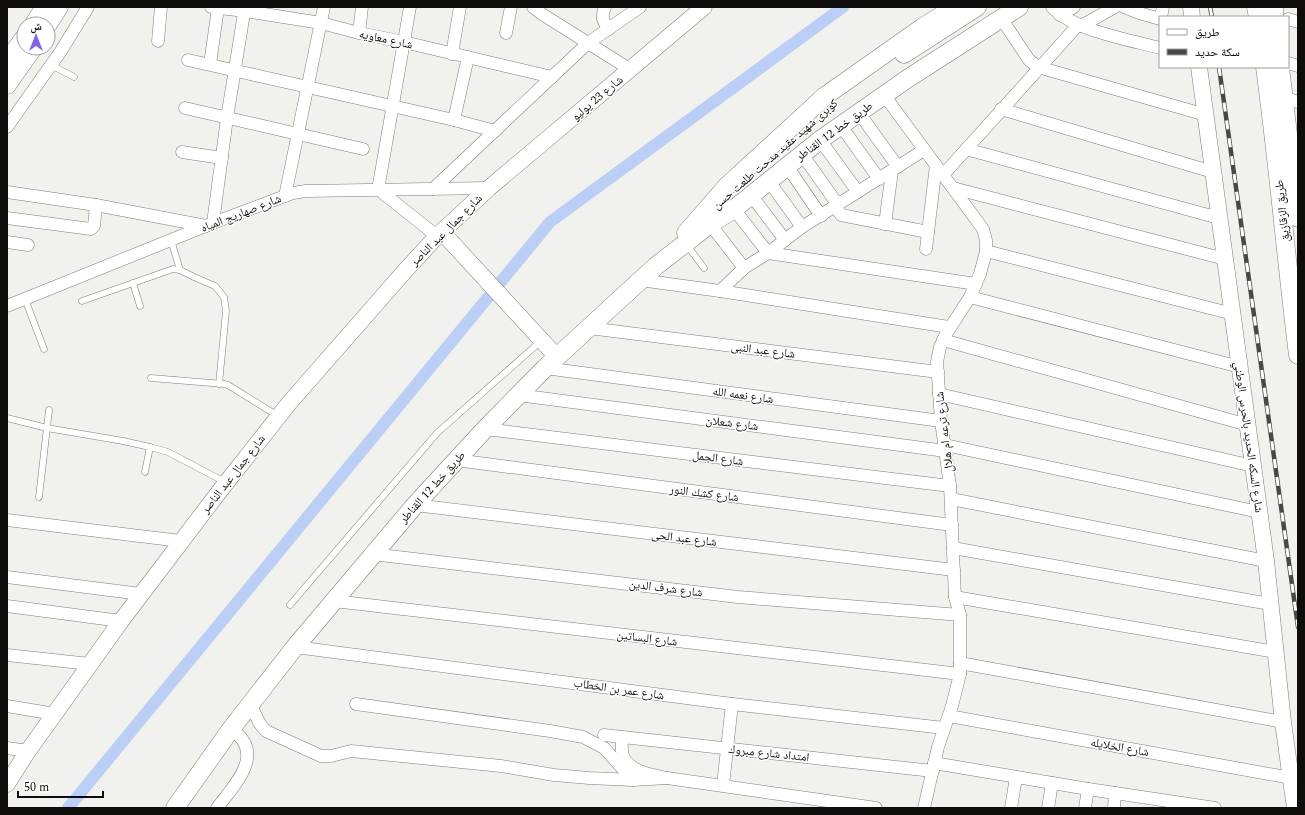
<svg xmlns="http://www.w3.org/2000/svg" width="1305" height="815" font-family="Spectral,'Noto Naskh Arabic',serif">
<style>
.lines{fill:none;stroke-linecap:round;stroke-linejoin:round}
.canal{stroke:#bbcef5;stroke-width:12}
.service-casing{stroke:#7e7d7a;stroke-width:7}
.minor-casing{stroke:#7e7d7a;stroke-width:13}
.tertiary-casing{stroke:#7e7d7a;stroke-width:17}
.secondary-casing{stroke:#7e7d7a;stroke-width:19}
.service{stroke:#fff;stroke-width:6}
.minor{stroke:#fff;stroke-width:12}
.tertiary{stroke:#fff;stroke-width:16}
.secondary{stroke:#fff;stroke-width:18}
.rail-casing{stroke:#494847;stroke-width:4.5}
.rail{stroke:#fff;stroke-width:3;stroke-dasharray:9;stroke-linecap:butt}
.labels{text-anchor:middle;stroke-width:3;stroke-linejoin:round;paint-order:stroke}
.street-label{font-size:12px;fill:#0e0d0c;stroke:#fff}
</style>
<rect width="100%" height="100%" fill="#f1f1ed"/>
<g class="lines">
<polyline class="canal" points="68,808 550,222 843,7"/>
<g class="service-casing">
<g id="service">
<polyline points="51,65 74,77"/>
<polyline points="171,240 180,270"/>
<polyline points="687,245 704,268"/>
<polyline points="133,283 140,306"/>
<polyline points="25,299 44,349"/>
<polyline points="82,301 173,269 180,270 194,277 215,286 224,297 226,311 219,384"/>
<polyline points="151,378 224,384 228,385 278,416"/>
<polyline points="7,418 47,428 123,441 150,447 168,452 225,482"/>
<polyline points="145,472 150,447"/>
<polyline points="39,497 49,410"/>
<polyline points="290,605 437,433 541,341"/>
</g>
</g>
<g class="minor-casing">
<g id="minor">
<polyline points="211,7 245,11 321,23 359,33 404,42 552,77"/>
<polyline points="410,7 379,184 380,190 384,194 437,236"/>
<polyline points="533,7 542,14 631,70"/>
<path d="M605 7C601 17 602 20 609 29"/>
<path d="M1052 7C1072 30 1130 40 1160 48"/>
<polyline points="1124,7 1139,13 1160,19"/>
<polyline points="1060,15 1074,7"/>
<polyline points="1161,17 1163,7"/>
<polyline points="1001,18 1029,60 1038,67 1206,115"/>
<polyline points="1288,19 1298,22"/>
<polyline points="1081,26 1115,7"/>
<polyline points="359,33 362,7"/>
<polyline points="506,33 511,7"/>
<polyline points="158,41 161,7"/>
<polyline points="452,54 460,7"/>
<polyline points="188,60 454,120 495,131"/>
<polyline points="1288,63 1298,66"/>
<polyline points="210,64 218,8"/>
<polyline points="884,95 983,229 986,240 986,251 980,274 970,297 946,334 940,347 937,362 941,421 950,486 955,597 960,615 960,674 952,706 938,747 924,808"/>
<polyline points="1283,97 1298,102"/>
<polyline points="185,108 363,149"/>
<polyline points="1001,109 1213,172"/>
<polyline points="859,113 898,167"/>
<polyline points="454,120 468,57"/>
<polyline points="841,126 879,179"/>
<polyline points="7,127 61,51 88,7"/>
<polyline points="820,140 858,192"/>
<polyline points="966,149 1219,218"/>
<polyline points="182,152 222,158"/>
<polyline points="802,154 838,205"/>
<polyline points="787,166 821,216"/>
<polyline points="943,175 1078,25"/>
<polyline points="768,180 802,227"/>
<polyline points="953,188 1225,259"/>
<polyline points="433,189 588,43 640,7"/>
<polyline points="7,192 96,205 206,226"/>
<polyline points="751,195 785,240"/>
<polyline points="285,196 324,7"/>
<polyline points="835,206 841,215 928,232"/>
<polyline points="734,209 768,253 976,284"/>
<polyline points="7,218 91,229 94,226 96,205"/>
<polyline points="213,223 227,118 245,7"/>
<polyline points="710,224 744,268"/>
<polyline points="885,224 892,171"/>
<polyline points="7,242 28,245"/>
<polyline points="926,249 936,165"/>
<polyline points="986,251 1233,314"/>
<polyline points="640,280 720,291 949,327"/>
<polyline points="720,291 744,268 768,253 802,227 924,150"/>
<polyline points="970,297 1240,367"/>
<polyline points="7,306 213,223 293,193 306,191 489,188"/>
<polyline points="589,328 938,372"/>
<polyline points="943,340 1248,425"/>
<polyline points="545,368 941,421"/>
<polyline points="939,394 1253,466"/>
<polyline points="518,395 946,451"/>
<polyline points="485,429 950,486"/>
<polyline points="945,445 1259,512"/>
<polyline points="456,460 952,525"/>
<polyline points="951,499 1266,561"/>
<polyline points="415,505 954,570"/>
<polyline points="7,520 181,541"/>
<polyline points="953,548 1270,604"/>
<polyline points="372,554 738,597 960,615"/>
<polyline points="7,577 141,594"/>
<polyline points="955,597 1276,652"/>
<polyline points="334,601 960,674"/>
<polyline points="7,606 121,621"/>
<polyline points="295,647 732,704 944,728"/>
<polyline points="7,655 90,664"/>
<polyline points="960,663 1283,722"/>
<polyline points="250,704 260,724 266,731 321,756 331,756 351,751 501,766 554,775 589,778 633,780 667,778"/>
<polyline points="356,704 550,731 583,737 604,748 633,780"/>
<polyline points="7,706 55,714"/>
<polyline points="949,716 1291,778"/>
<polyline points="604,735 933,771"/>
<path d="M622 737C622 742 621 751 623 756 630 772 652 775 667 778L876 808"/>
<polyline points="7,748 28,751"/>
<polyline points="934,763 1088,789 1215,808"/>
<polyline points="723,785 732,704"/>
<path d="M217 808C235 784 267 753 231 729"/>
<polyline points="1011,808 1016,777"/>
<polyline points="1048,808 1052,783"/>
<polyline points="1085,808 1088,789"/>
<polyline points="1114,808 1115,793"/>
</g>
</g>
<g class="tertiary-casing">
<g id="tertiary">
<polyline points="1191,7 1192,17"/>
<polyline points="1199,67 1266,561 1283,722 1295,808"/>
<polyline points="442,232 557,357"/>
<polyline points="7,784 28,751 121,621 222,488 290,402 404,272 437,236 489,188 704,7"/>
</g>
</g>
<g class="secondary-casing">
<g id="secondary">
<polyline points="1256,7 1258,17"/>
<polyline points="1274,7 1274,17"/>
<polyline points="34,24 45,7"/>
<polyline points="48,24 59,7"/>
<polyline points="904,54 977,7"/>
<polyline points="7,62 24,38"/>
<path d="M1265 67C1278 163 1286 259 1298 355"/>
<polyline points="1280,67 1298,218"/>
<polyline points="7,85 33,48"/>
<polyline points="686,233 727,186 825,96 923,27 955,7"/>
<polyline points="175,808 231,729 295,647 415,505 485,429 545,368 656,266 710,224 734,209 820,140 907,79 1019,7"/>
</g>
</g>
<use href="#service" class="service"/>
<use href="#minor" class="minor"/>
<use href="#tertiary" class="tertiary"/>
<use href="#secondary" class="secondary"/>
<g class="rail-casing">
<g id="rail">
<polyline points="1210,7 1212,17"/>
<polyline points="1219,67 1298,627"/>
</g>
</g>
<use href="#rail" class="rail"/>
</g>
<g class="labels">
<g class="street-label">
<text transform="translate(386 39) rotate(12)" y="4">شارع معاويه</text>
<text transform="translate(597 98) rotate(-40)" y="4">شارع 23 يوليو</text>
<text transform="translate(834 131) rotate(-36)" y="4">طريق خط 12 القناطر</text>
<text transform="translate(775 154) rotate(-41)" y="4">كوبرى شهيد عقيد مدحت طلعت حسن</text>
<text transform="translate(1282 211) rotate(-96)" y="4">طريق الزقازيق</text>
<text transform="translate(241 213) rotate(-21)" y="4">شارع صهاريج المياه</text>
<text transform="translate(446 230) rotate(-45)" y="4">شارع جمال عبد الناصر</text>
<text transform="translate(763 350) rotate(7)" y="4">شارع عبد النبى</text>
<text transform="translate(743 395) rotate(8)" y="4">شارع نعمه الله</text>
<text transform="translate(732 423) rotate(7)" y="4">شارع شعلان</text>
<text transform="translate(944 432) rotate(-97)" y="4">شارع ترعه ام هلال</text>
<text transform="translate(1249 437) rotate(82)" y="4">شارع السكه الحديد بالحرس الوطني</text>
<text transform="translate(718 458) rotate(7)" y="4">شارع الجمل</text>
<text transform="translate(233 474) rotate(-52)" y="4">شارع جمال عبد الناصر</text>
<text transform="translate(432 487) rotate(-48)" y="4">طريق خط 12 القناطر</text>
<text transform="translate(704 493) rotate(7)" y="4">شارع كشك النور</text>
<text transform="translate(684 538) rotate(7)" y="4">شارع عبد الحى</text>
<text transform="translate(666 588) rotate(7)" y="4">شارع شرف الدين</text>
<text transform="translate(647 638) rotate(7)" y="4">شارع البساتين</text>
<text transform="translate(619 689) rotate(8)" y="4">شارع عمر بن الخطاب</text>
<text transform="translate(1120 747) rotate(10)" y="4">شارع الخلايله</text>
<text transform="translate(769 753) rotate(6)" y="4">امتداد شارع مبروك</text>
</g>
</g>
<rect width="1305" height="815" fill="none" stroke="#0e0d0c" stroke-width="16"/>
<rect x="1159" y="16" width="130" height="52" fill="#ffffff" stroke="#9f9e9e"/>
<rect x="1167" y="29" width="20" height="6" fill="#ffffff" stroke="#9f9e9e"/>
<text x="1195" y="36" font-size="12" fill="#0e0d0c">طريق</text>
<rect x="1167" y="49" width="20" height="6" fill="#494847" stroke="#9f9e9e"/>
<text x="1195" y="56" font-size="12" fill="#0e0d0c">سكة حديد</text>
<g transform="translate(36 36)"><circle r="19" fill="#ffffff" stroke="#9f9e9e"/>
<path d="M0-3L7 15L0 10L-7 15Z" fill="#8365e1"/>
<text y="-6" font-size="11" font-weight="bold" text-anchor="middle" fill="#0e0d0c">ش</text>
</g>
<path d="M18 791v6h85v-6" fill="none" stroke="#0e0d0c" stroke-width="2"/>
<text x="24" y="791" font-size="12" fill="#0e0d0c" stroke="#ffffff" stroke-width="3" paint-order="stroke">50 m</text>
</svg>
